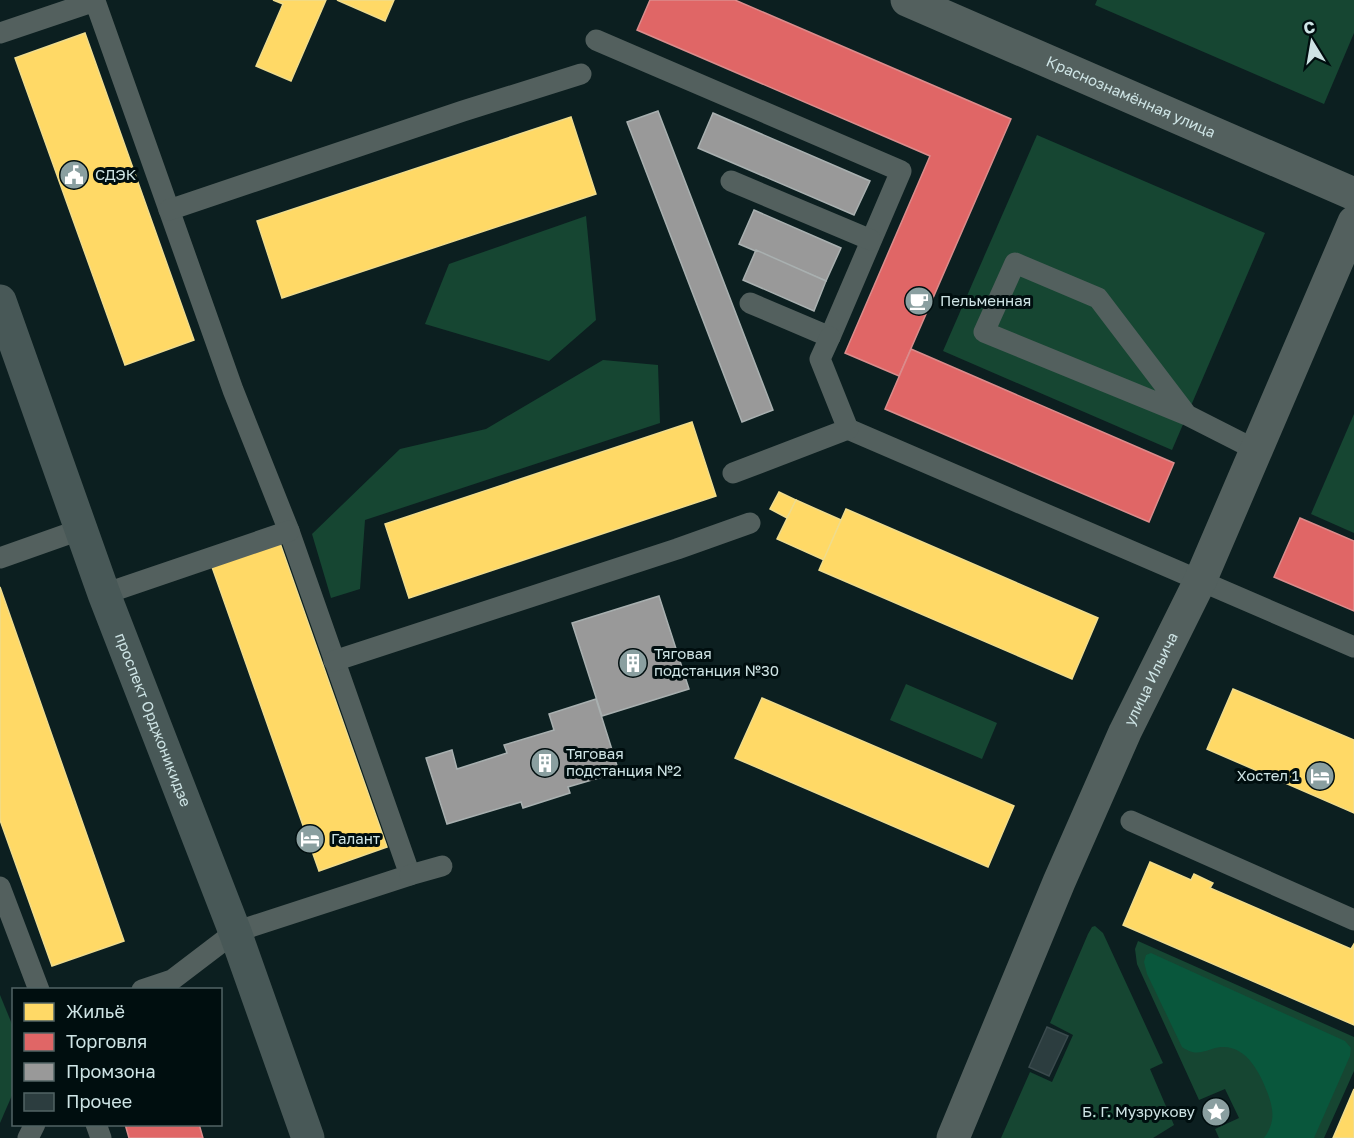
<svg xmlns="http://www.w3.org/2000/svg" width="1354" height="1138" font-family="'Golos Text',sans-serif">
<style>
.green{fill:#164632}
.forest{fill:#09573c}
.homes{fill:#ffd966;stroke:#f0dc8c;stroke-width:1.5}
.shops{fill:#e06666;stroke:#db8c8c;stroke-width:1.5}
.industry{fill:#999;stroke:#a9b0b0;stroke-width:1.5}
.building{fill:#2c3d3f;stroke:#3a4a4d;stroke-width:1.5}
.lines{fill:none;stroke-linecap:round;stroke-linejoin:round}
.lane{stroke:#53605e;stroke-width:21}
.street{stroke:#53605e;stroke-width:33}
.secondary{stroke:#485857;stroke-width:33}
.labels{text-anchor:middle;stroke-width:6;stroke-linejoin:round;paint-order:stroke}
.street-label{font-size:15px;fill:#cee4e5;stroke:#000e0f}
.poi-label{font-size:15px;fill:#cee4e5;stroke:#000e0f;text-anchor:start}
</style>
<rect width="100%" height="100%" fill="#0c1f20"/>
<g class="green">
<polygon points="1097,0 1354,0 1354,33 1324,104 1095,5"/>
<polygon points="1037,135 1265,233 1172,450 943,351"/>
<polygon points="586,216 596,320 549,361 425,324 449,264"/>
<polygon points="603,360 658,365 660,423 365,520 360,589 331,598 312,534 400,449 486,429"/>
<polygon points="1354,414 1354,533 1311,514"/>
<polygon points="906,684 997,723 982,759 890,720"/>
<polygon points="1095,926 1103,933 1163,1063 1150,1069 1174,1125 1153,1138 1001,1138 1030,1072 1052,1082 1073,1035 1050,1023 1088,934 1092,927"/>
<polygon points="1138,941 1354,1037 1354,1071 1324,1138 1219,1138 1215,1129 1239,1118 1225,1089 1199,1100 1137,964 1135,949"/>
<polygon points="0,995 14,1029 13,1093 0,1123"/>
</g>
<path class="forest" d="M1151 953 1345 1041 1351 1048 1350 1056 1314 1138H1264C1275 1123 1274 1111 1268 1094 1259 1070 1243 1039 1212 1049 1199 1053 1194 1055 1182 1047L1147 974 1144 962 1146 955Z"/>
<g class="homes">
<polygon points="273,0 326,0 291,81 256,66 283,4"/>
<polygon points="337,0 394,0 385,21"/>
<polygon points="85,33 194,340 125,365 15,58"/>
<polygon points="571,117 596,194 282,298 257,221"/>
<polygon points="692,422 716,496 409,598 385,524"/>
<polygon points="779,492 796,500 787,518 770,509"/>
<polygon points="796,500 841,520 824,560 777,539"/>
<polygon points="846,509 1098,618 1072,679 819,570"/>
<polygon points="280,543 387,847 319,871 212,567"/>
<polygon points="0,587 124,941 52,966 0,820"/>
<polygon points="1233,689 1354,740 1354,813 1207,749"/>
<polygon points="762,698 1014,806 988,867 735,758"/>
<polygon points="1150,862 1191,880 1194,874 1213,883 1210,888 1351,949 1354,944 1354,1025 1123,925"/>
<polygon points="1354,1089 1354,1138 1333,1138"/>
</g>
<g class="shops">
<polygon points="650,0 735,0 1011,119 899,376 845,353 930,156 637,30"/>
<polygon points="911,349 1174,463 1149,522 885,409"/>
<polygon points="1300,518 1354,541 1354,611 1274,577"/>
<polygon points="125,1124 199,1124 203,1138 129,1138"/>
</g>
<g class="industry">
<polygon points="658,111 773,410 742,422 627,122"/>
<polygon points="713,113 870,181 854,215 698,148"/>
<polygon points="754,210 841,248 826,281 739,244"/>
<polygon points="756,250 826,281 814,311 743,280"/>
<polygon points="659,596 689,689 602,716 572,623"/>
<polygon points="596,699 619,772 568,787 570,793 523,808 521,802 447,824 426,758 452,750 457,769 507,753 504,745 554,730 549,714"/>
</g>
<polygon class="building" points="1047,1027 1068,1036 1049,1076 1029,1067"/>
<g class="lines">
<g class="lane">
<polyline points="0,33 95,1 233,390 289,531 410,875 235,932 172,980 142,990"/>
<polyline points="596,40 901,171 830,337 750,303"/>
<polyline points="731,181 871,240"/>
<polyline points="169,210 463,111 581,74"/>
<polyline points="1187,415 984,332 1015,263 1098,298 1187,415 1256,450"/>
<polyline points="848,429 1354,647"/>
<polyline points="733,473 848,429 820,359 830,337"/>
<polyline points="0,558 82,529"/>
<polyline points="104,594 289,531"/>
<polyline points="334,661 677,549 750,523"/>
<polyline points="1131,821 1354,920"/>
<polyline points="410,875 442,866"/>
<polyline points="0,887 39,990"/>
<polyline points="96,1124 101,1138"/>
<polyline points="28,1138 35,1124"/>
</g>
<g class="street">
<path id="s1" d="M907 0 1354 194"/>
<path id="s2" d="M953 1138 1059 882 1125 732 1200 581 1354 222"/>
</g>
<path class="secondary" id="s3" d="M0 301 104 594 235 932 308 1138"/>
</g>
<defs>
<g id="civic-disc" transform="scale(1.5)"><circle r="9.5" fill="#8a9fa0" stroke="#000e0f"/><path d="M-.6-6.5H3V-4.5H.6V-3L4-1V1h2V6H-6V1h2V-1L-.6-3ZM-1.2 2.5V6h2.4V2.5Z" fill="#fff"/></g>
<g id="cafe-disc" transform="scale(1.5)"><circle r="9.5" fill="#8a9fa0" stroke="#000e0f"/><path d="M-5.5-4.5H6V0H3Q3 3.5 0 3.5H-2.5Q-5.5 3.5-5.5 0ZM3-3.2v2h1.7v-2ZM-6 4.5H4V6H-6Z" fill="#fff"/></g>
<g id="building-disc" transform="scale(1.5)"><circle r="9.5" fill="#8a9fa0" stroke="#000e0f"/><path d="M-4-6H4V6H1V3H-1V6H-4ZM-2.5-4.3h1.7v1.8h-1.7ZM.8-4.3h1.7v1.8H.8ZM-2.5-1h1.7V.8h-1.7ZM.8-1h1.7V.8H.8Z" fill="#fff"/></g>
<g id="hotel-disc" transform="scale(1.5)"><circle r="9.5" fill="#8a9fa0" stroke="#000e0f"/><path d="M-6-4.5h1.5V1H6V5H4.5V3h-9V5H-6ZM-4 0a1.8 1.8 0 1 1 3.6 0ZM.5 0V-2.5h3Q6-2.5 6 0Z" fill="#fff"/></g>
<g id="sight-disc" transform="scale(1.5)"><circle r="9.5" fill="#8a9fa0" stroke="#000e0f"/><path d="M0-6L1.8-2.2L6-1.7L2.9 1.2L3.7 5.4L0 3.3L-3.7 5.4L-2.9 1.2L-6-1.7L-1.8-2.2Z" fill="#fff"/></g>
</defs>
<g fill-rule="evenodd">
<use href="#civic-disc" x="74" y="175"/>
<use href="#cafe-disc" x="919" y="301"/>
<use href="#building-disc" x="633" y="663"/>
<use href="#building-disc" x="545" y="763"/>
<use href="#hotel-disc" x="1320" y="776"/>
<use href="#hotel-disc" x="310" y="839"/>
<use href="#sight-disc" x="1216" y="1112"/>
</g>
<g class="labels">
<g class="street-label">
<text dy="5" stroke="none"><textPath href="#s1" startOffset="244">Краснознамённая улица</textPath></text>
<text dy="5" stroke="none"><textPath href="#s2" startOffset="500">улица Ильича</textPath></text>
<text dy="5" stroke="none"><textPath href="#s3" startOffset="446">проспект Орджоникидзе</textPath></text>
</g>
<g class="poi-label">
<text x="95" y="180">СДЭК</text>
<text x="940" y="306">Пельменная</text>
<text x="654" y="659">Тяговая<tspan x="654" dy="17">подстанция №30</tspan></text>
<text x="566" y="759">Тяговая<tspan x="566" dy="17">подстанция №2</tspan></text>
<text x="1299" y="781" text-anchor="end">Хостел 1</text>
<text x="331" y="844">Галант</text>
<text x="1195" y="1117" text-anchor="end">Б. Г. Музрукову</text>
</g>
</g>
<rect x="12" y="988" width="210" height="138" fill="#000e0f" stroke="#526465" stroke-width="1.5"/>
<rect x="24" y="1003" width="30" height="18" fill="#ffd966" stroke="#526465" stroke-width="1.5"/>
<text x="66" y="1018" font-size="18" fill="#cee4e5">Жильё</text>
<rect x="24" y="1033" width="30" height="18" fill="#e06666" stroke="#526465" stroke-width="1.5"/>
<text x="66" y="1048" font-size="18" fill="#cee4e5">Торговля</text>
<rect x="24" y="1063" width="30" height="18" fill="#999999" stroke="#526465" stroke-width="1.5"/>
<text x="66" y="1078" font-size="18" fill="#cee4e5">Промзона</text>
<rect x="24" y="1093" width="30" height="18" fill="#2c3d3f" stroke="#526465" stroke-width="1.5"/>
<text x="66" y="1108" font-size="18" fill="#cee4e5">Прочее</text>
<g transform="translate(1312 42) rotate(349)" stroke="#000e0f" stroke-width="4.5" paint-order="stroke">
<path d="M0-4.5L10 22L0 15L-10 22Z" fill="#cee4e5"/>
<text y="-9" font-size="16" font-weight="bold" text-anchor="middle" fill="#cee4e5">С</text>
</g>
</svg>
